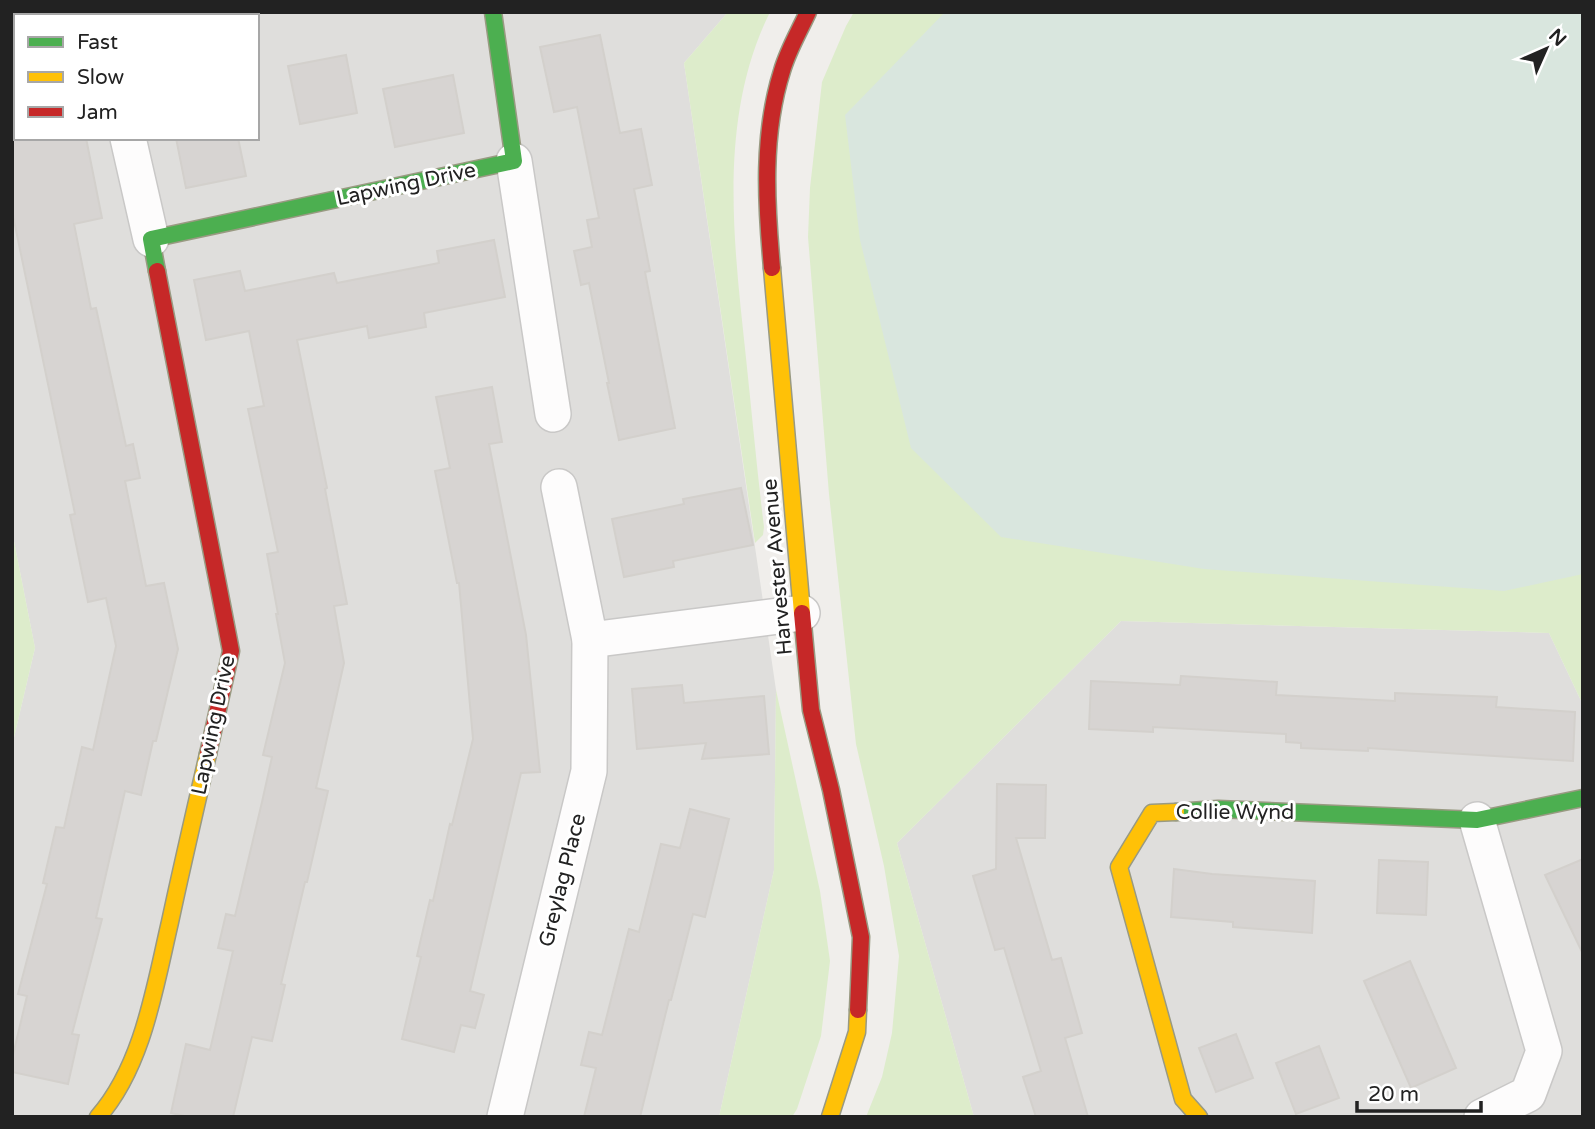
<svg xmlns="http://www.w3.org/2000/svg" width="1595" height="1129" font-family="'Varela Round',sans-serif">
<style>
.residential{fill:#dfdedc;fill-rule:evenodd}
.grass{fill:#ddeccb}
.wetland{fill:#d9e6de}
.building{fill:#d7d4d2;stroke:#d3d0cc;stroke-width:2}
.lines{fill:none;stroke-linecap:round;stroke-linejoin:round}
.street-casing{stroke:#c9c8c7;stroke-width:38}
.fast-casing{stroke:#999a82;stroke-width:19}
.slow-casing{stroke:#999a82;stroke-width:19}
.jam-casing{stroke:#999a82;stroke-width:19}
.street{stroke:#fdfcfc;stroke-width:35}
.fast{stroke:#4caf50;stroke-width:16}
.slow{stroke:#ffc107;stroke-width:16}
.jam{stroke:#c62828;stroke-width:16}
.labels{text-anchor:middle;stroke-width:6;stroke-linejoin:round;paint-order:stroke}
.street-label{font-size:21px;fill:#222;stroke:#fff}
</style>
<rect width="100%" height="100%" fill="#f0eeeb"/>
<g class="residential">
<path d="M12 12H728L684 63 776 690 774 870 719 1117H12V746L35 648 12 531ZM16 16H257V138H16Z"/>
<polygon points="1121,621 1549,633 1583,705 1583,1117 974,1117 897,843"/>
</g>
<g class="grass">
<path d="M728 12H770C717 119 734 244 746 358 752 414 757 471 764 527L763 535 755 543 684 63Z"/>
<polygon points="854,12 1583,12 1583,705 1549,633 1121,621 897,843 974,1117 866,1117 882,1077 892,1033 899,956 884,866 856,744 829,494 808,237 810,188 822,82 846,26"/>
<polygon points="12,531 35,648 12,746"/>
<polygon points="776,690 820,891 830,961 821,1036 797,1109 792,1117 719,1117 774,870"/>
</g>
<polygon class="wetland" points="945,12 1583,12 1583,574 1504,591 1204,569 1001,537 911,448 860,240 845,115"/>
<g class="building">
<polygon points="600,35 620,133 641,129 652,185 634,189 650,271 645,272 675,428 619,440 607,383 609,383 589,283 581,285 574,251 592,247 587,220 599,218 577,107 554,112 540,47"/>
<polygon points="346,55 357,113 300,124 288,66"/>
<polygon points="453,75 464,133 395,147 383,89"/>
<polygon points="12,138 86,138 102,218 74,224 91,309 96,308 126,446 133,444 140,478 125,481 146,586 164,583 178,649 156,741 153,741 141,795 125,791 96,918 102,919 72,1034 79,1035 68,1084 12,1072 12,1059 27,996 18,994 47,884 43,883 56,827 64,828 82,747 93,750 116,646 106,598 88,602 70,515 75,514 12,211"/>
<polygon points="176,138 238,138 246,176 186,188"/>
<polygon points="494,240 505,297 424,313 426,327 369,338 367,326 297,340 327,488 325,489 347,604 334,606 344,663 316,788 328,791 307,882 305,882 281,984 285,985 272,1041 252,1037 233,1117 189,1117 171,1113 186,1044 210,1050 233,951 218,948 226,914 235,916 262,802 272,757 263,755 285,663 276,614 278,614 267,554 278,552 248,409 264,406 249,331 206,340 194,280 240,271 245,291 334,273 337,283 439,263 437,251"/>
<polygon points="492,387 502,442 489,444 526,635 540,772 521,773 470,991 484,995 475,1028 461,1025 454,1052 402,1039 421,957 417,956 430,900 433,901 450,824 452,825 473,739 459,583 457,583 435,471 450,468 436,397"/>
<polygon points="741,488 753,545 673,561 674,567 624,577 612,519 684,504 683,499"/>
<polygon points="1181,676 1277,682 1276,695 1395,701 1395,693 1497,697 1496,707 1575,712 1573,761 1368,748 1368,751 1301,748 1301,743 1286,742 1286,734 1153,727 1153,732 1089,729 1091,681 1180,685"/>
<polygon points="682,685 684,703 764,696 769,754 702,759 706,743 637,749 632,689"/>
<polygon points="997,784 1046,785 1045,838 1016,838 1052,960 1061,958 1082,1033 1065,1038 1088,1117 1036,1117 1023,1077 1041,1071 1004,948 995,950 973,876 996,869"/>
<polygon points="690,809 729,819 705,917 693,914 671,1000 669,1000 640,1117 584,1117 596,1068 581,1065 589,1032 602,1035 629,929 639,932 661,844 680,848"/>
<polygon points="1583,859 1583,954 1545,875"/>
<polygon points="1379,860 1428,862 1426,915 1377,913"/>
<polygon points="1174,869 1212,874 1315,881 1312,933 1233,927 1233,922 1171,917"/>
<polygon points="1410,961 1456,1068 1411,1088 1364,981"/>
<polygon points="1236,1034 1253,1078 1216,1092 1199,1048"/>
<polygon points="1319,1046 1339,1098 1296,1114 1276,1063"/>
</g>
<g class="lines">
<g class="street-casing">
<g id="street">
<polyline points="101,12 102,15"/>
<polyline points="128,138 151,239"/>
<polyline points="514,161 553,414"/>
<polyline points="590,640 802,613"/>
<polyline points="1477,820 1544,1051 1528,1094 1482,1117"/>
<polyline points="505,1117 589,771 590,640 559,487"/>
</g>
</g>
<g class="fast-casing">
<g id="fast">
<polyline points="157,271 151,239 514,161 493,12"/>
<polyline points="1176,812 1218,809 1477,820 1583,798"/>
</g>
</g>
<g class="slow-casing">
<g id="slow">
<polyline points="772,268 802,613"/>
<polyline points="1176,812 1152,813 1119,867 1183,1099 1199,1117"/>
<path d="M98 1117C143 1066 155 986 170 922 182 866 195 810 208 754"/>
<polyline points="830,1117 857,1032 858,1010"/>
</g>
</g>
<g class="jam-casing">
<g id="jam">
<path d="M772 268C766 203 762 134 782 71 788 50 799 32 808 12"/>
<polyline points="157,271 231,651 208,754"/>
<polyline points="802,613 811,710 831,790 861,937 858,1010"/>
</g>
</g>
<use href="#street" class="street"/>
<use href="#fast" class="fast"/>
<use href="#slow" class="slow"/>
<use href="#jam" class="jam"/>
</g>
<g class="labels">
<g class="street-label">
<text transform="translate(406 184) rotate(-12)" y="7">Lapwing Drive</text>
<text transform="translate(777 567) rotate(-95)" y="7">Harvester Avenue</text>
<text transform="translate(213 725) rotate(-78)" y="7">Lapwing Drive</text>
<text x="1235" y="819">Collie Wynd</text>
<text transform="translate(562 880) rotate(-76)" y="7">Greylag Place</text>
</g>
</g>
<rect width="1595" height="1129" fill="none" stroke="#222222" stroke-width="28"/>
<rect x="14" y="14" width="245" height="126" fill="#ffffff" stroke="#a7a7a7" stroke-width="2"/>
<rect x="28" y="37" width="35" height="10" fill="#4caf50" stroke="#a7a7a7" stroke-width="2"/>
<text x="77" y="49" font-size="21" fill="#222222">Fast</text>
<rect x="28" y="72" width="35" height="10" fill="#ffc107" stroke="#a7a7a7" stroke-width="2"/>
<text x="77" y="84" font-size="21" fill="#222222">Slow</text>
<rect x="28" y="107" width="35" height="10" fill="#c62828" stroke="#a7a7a7" stroke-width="2"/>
<text x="77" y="119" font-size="21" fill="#222222">Jam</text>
<g transform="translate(1546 49) rotate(45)" stroke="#ffffff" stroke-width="5" paint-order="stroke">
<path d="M0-5L12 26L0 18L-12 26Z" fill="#222222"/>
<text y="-10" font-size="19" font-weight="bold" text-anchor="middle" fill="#222222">N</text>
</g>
<path d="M1357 1101v10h124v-10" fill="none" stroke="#222222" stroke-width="3.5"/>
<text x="1368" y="1101" font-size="21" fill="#222222" stroke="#ffffff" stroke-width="5" paint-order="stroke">20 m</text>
</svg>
